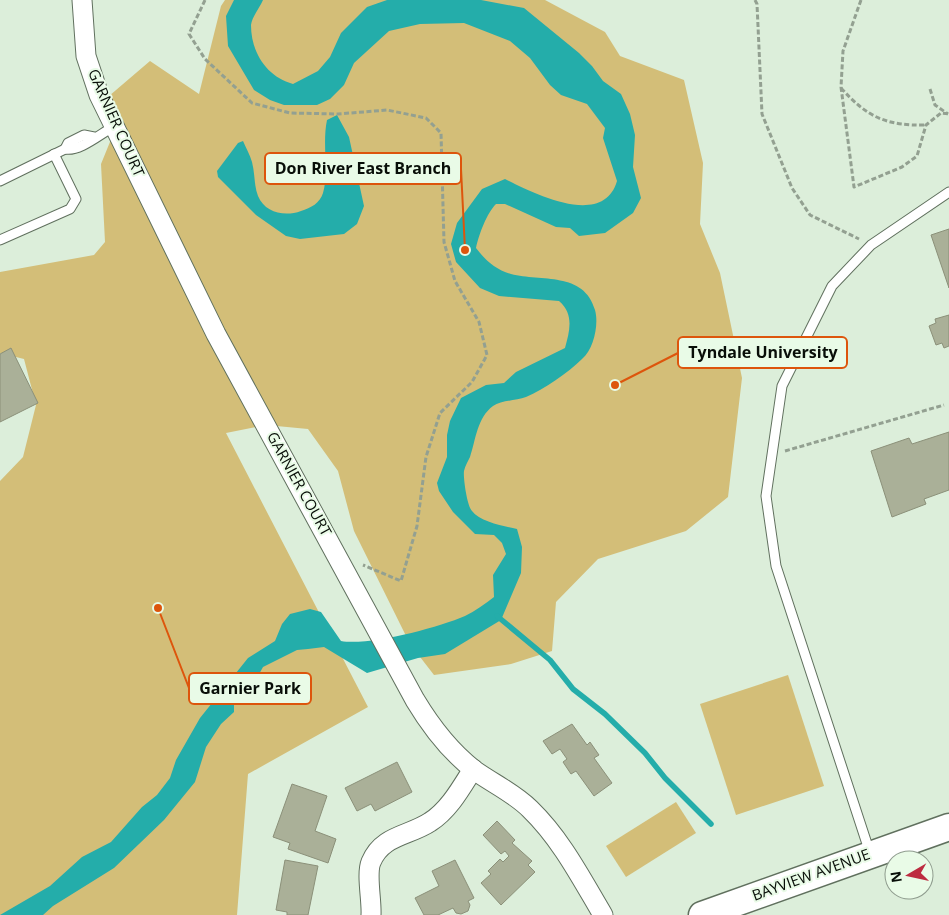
<svg xmlns="http://www.w3.org/2000/svg" width="949" height="915" font-family="'Open Sans',sans-serif">
<style>
.green{fill:#d3be78}
.water{fill:#24adaa}
.lines{fill:none;stroke-linecap:round;stroke-linejoin:round}
.stream{stroke:#24adaa;stroke-width:5.5}
.building{fill:#aab098;stroke:#8b9079}
.lane-casing{stroke:#60705e;stroke-width:11}
.street-casing{stroke:#60705e;stroke-width:21}
.secondary-casing{stroke:#60705e;stroke-width:29}
.path{stroke:#93a091;stroke-width:3;stroke-dasharray:5 2.5;stroke-linecap:butt}
.lane{stroke:#fff;stroke-width:9}
.street{stroke:#fff;stroke-width:19}
.secondary{stroke:#fff;stroke-width:26}
.labels{text-anchor:middle;stroke-width:4;stroke-linejoin:round;paint-order:stroke}
.street-label{font-size:15px;fill:#080e08;stroke:#e9fbe7}
.leader{fill:none;stroke:#dd550c;stroke-width:2}
.callout-dot{fill:#dd550c;stroke:#e9fbe7;stroke-width:2}
.callout{fill:#e9fbe7;stroke:#dd550c;stroke-width:2}
.callout-label{font-size:16px;text-anchor:middle;font-weight:bold;fill:#080e08}
</style>
<rect width="100%" height="100%" fill="#dceeda"/>
<g class="green">
<polygon points="225,0 545,0 605,32 620,56 684,80 703,163 700,224 720,273 742,378 728,497 686,531 598,559 556,602 552,651 511,664 434,675 410,644 354,531 338,471 308,429 266,425 226,433 368,707 248,774 237,915 0,915 0,481 23,457 36,405 24,359 0,353 0,272 94,255 105,242 101,164 112,137 102,102 150,61 199,94 221,6"/>
<polygon points="788,675 824,786 736,815 700,704"/>
<polygon points="676,802 696,833 626,877 606,846"/>
</g>
<g class="water">
<path d="M234 0H263C260 7 252 17 251 25 251 53 267 77 293 84L318 71 330 57 341 33 367 7 387 0H481L524 8 579 53 592 66 603 81 621 94 630 114 635 135 633 167 641 198 633 213 605 233 579 236 570 228 556 227 505 204H496C487 213 479 234 476 248 485 260 496 270 511 274 541 282 584 271 595 310 599 324 594 349 582 359 568 373 544 389 526 397 516 401 501 400 493 406 477 418 476 439 470 457 468 461 465 466 464 471 463 477 467 506 472 511 480 522 504 526 517 529L522 547 521 573 501 620 445 654 418 658 367 673 324 647 308 649 297 650 263 667 252 687 238 692 234 696V712L221 724 206 747 195 782 164 820 114 868 53 906 43 915H0L50 886 82 857 111 842 142 807 157 795 170 778 176 760 200 718 248 658 275 641 282 624 290 614 310 609 321 612 341 641C369 646 437 628 465 616 475 611 485 604 494 597L493 575 506 554 502 543 494 535 475 534 453 512 439 491 437 483 447 457V435L450 421 461 398 486 385 504 383 516 372 565 348C570 330 574 314 559 301L499 296 480 288 456 262 451 244 457 223 482 189 505 179C533 193 603 229 617 181L603 138 605 128 587 104 561 95 550 85 530 58 510 41 464 23 420 24 389 31 354 63 344 85 330 99 317 105H284L270 100 254 90 228 46 226 16Z"/>
<path d="M337 115 349 137 364 206 357 224 344 234 300 239 286 236 256 215 218 177 217 171 238 143 243 141C246 148 250 155 252 162 255 173 254 186 258 196 265 213 285 217 301 211 311 208 320 203 323 193 329 173 322 143 327 120Z"/>
</g>
<g class="lines">
<polyline class="stream" points="497,616 550,660 573,689 605,714 645,753 665,778 711,824"/>
</g>
<g class="building">
<polygon points="949,229 949,288 931,235"/>
<polygon points="949,315 949,346 944,348 942,343 936,345 929,326 936,323 935,319"/>
<polygon points="11,348 38,403 0,422 0,354"/>
<polygon points="949,432 949,490 924,499 926,504 892,517 871,451 909,438 912,444"/>
<polygon points="572,724 587,745 590,742 599,755 594,758 612,783 594,796 576,771 571,774 563,762 567,759 560,749 552,754 543,741"/>
<polygon points="397,762 412,792 375,811 371,804 357,811 345,788"/>
<polygon points="292,784 327,796 315,831 336,839 328,863 288,849 290,843 273,837"/>
<polygon points="497,821 515,840 512,843 532,861 528,865 535,872 501,905 481,883 491,874 488,871 500,859 503,862 509,856 505,851 501,854 483,835"/>
<polygon points="285,860 318,866 308,915 287,915 287,912 276,910"/>
<polygon points="455,860 474,898 468,901 470,905 468,911 461,914 456,913 453,908 438,915 424,915 415,898 439,886 432,871"/>
</g>
<g class="lines">
<g class="lane-casing">
<g id="lane">
<polyline points="65,149 68,143 84,135 94,137"/>
<path d="M0 181 65 149C80 152 101 133 115 126"/>
<polyline points="0,240 70,209 76,199 54,154"/>
<polyline points="870,853 776,566 766,496 782,386 832,286 871,245 949,192"/>
</g>
</g>
<g class="street-casing">
<g id="street">
<path d="M82 0 86 56 99 95 216 334 415 700C430 725 451 752 474 770 492 783 514 793 530 809 561 839 581 878 603 915"/>
<path d="M371 915C372 901 366 874 371 862 382 835 409 836 430 822 449 810 461 788 473 769"/>
</g>
</g>
<g class="secondary-casing">
<polyline id="secondary" points="702,915 949,827"/>
</g>
<g class="path">
<polyline points="205,0 189,34 205,59 252,103 290,113 338,114 387,110 426,118 441,133 444,242 455,281 479,322 487,355 472,382 440,413 426,457 417,526 401,581 363,565"/>
<polyline points="755,0 757,4 762,114 792,188 810,215 859,239"/>
<polyline points="861,0 843,51 841,87 854,187 902,167 917,156 926,125 941,113 949,114"/>
<path d="M841 88C867 117 886 126 926 125"/>
<polyline points="930,89 935,105 948,114"/>
<polyline points="785,451 944,405"/>
</g>
<use href="#lane" class="lane"/>
<use href="#street" class="street"/>
<use href="#secondary" class="secondary"/>
</g>
<g class="labels">
<g class="street-label">
<text transform="translate(116 123) rotate(66)" y="5">GARNIER COURT</text>
<text transform="translate(299 484) rotate(61)" y="5">GARNIER COURT</text>
<text transform="translate(811 875) rotate(-20)" y="5">BAYVIEW AVENUE</text>
</g>
</g>
<path class="leader" d="M465 250L461 169M615 385L678 353M158 608L189 688"/>
<g class="callout-dot">
<circle cx="465" cy="250" r="5"/>
<circle cx="615" cy="385" r="5"/>
<circle cx="158" cy="608" r="5"/>
</g>
<g class="callout">
<rect x="265" y="153" width="196" height="31" rx="5"/>
<rect x="678" y="337" width="169" height="31" rx="5"/>
<rect x="189" y="673" width="122" height="31" rx="5"/>
</g>
<g class="callout-label">
<text x="363" y="174">Don River East Branch</text>
<text x="763" y="358">Tyndale University</text>
<text x="250" y="694">Garnier Park</text>
</g>
<g transform="translate(909 875) rotate(261)"><circle r="24" fill="#e9fbe7" stroke="#8f9c8e"/>
<path d="M0-4L9 19L0 12L-9 19Z" fill="#bd2c40"/>
<text y="-8" font-size="14" font-weight="bold" text-anchor="middle" fill="#080e08">N</text>
</g>
</svg>
